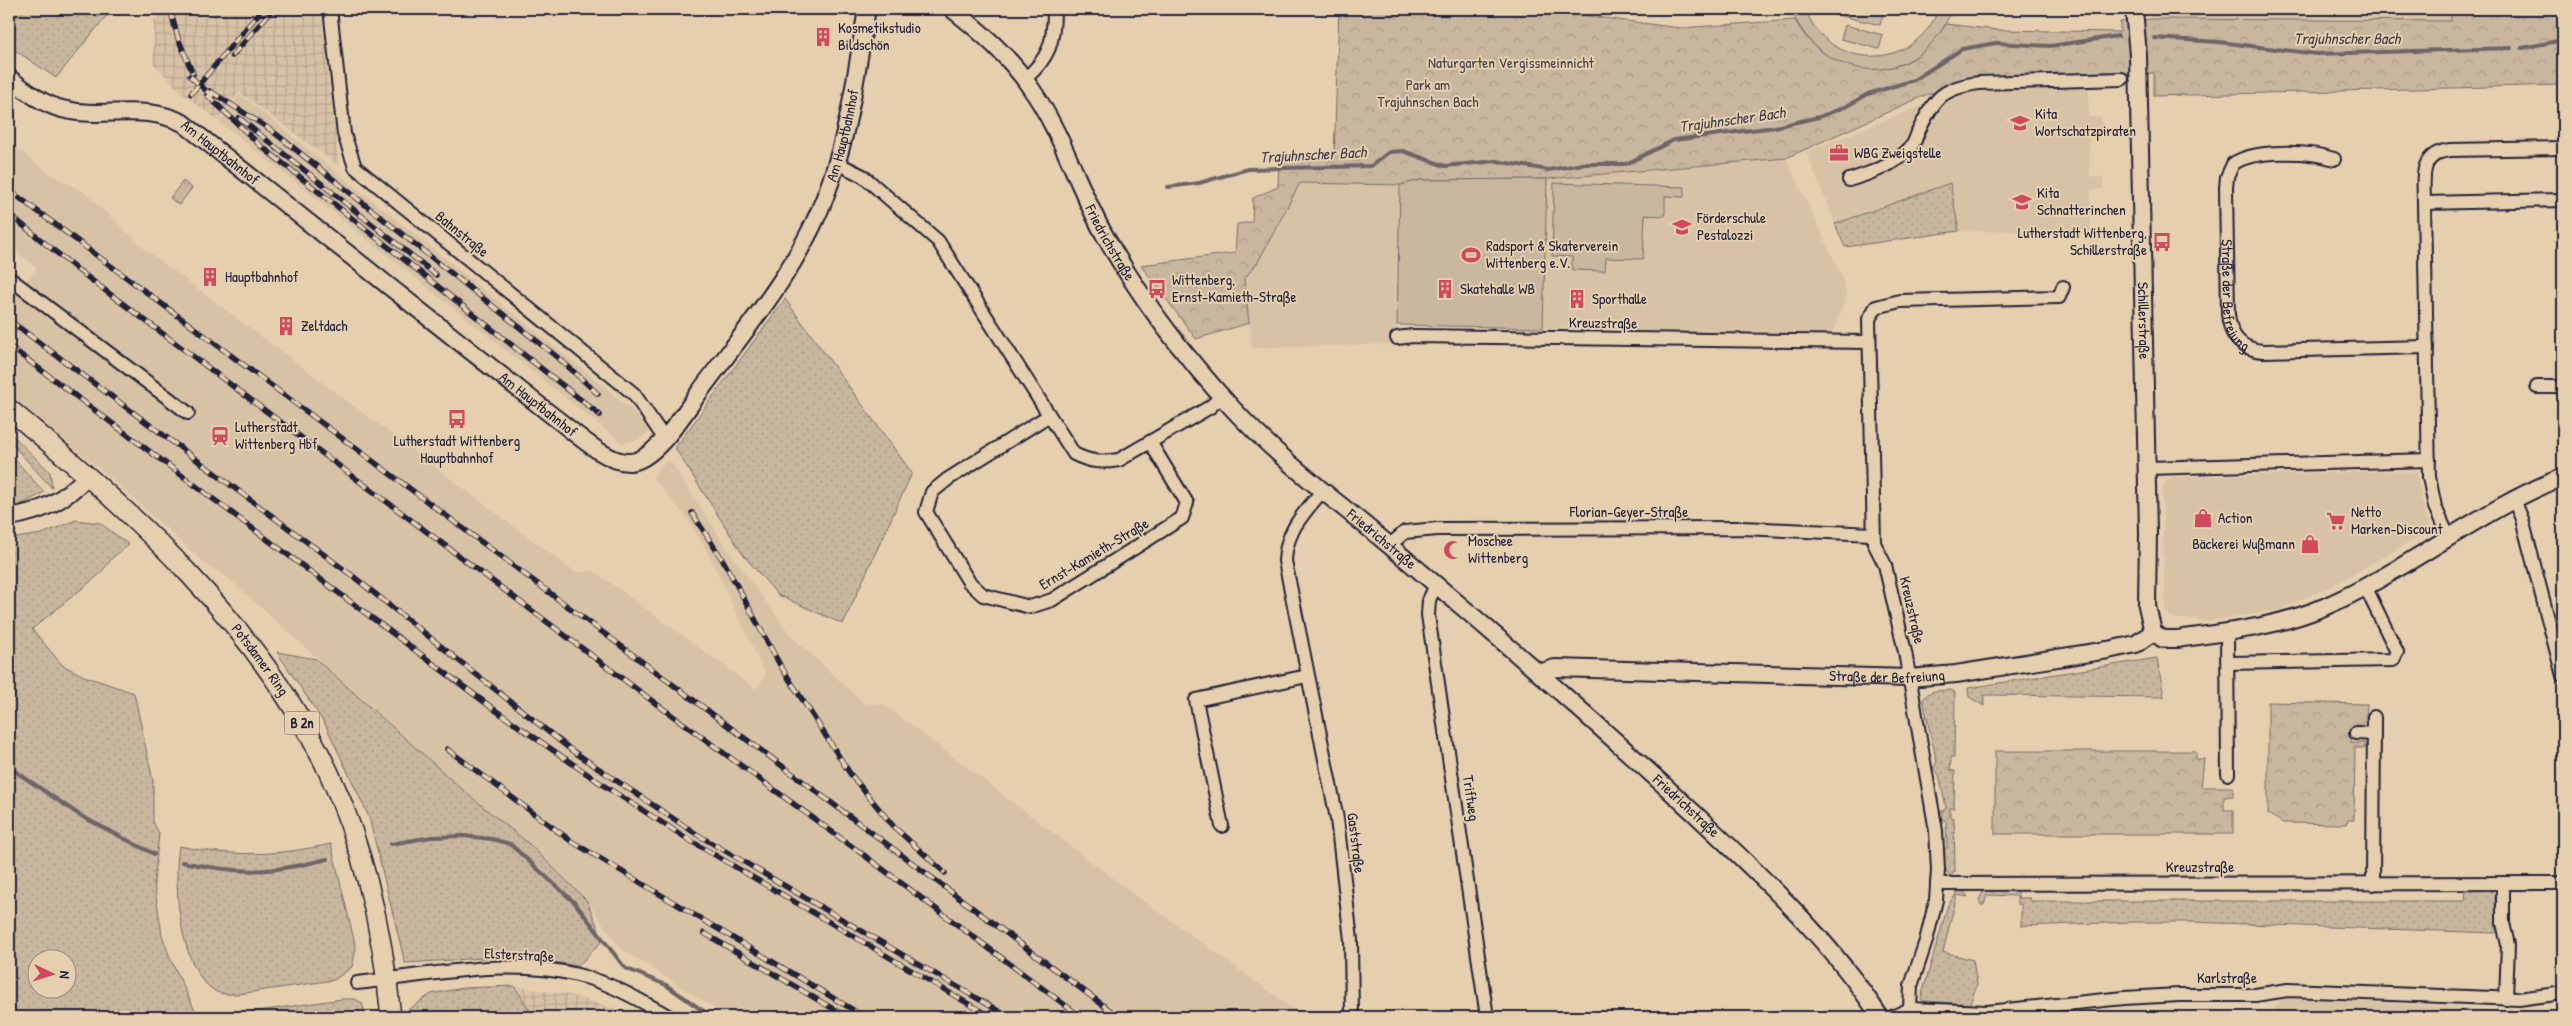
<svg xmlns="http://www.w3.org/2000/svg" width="2572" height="1026" font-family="'Patrick Hand',sans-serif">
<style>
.built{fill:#d8c2a6}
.industrial{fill:url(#industrial-grid)}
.grass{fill:url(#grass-dots);stroke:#766c6c;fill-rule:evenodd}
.park{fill:url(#park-crowns);stroke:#766c6c}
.pitch{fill:#c9b69e;stroke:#766c6c}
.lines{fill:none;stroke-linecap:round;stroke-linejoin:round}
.stream{stroke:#6e6568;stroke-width:4}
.street-casing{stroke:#22223b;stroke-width:16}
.secondary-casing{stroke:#22223b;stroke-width:20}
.primary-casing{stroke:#22223b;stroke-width:22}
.street{stroke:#e6cfaf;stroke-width:12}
.secondary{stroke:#e6cfaf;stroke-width:16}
.primary{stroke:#e6cfaf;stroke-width:19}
.rail-casing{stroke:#22223b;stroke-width:5.5}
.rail{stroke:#e6cfaf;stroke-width:4;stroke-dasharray:11;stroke-linecap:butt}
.labels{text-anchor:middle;stroke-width:4;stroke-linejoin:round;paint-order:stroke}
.shield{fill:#e6cfaf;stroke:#5d565e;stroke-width:1}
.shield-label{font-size:14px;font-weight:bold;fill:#22223b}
.poi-label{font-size:15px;fill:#22223b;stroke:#e6cfaf;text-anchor:start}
.park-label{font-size:15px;fill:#43404f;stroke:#e6cfaf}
.street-label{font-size:15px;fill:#22223b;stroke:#e6cfaf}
.water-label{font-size:16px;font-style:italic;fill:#423e4e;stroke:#e6cfaf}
</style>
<defs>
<pattern id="industrial-grid" width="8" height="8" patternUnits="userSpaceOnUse" patternTransform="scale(1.25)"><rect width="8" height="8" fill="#d8c2a6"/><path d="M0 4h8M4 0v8" fill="none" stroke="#b9a690"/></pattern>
<pattern id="grass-dots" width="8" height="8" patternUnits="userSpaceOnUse" patternTransform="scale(1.25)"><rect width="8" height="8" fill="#c9b69e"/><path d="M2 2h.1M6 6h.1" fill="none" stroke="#ac9c89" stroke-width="1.8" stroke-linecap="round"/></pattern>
<pattern id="park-crowns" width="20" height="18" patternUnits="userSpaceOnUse" patternTransform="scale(1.25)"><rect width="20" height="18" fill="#c9b69e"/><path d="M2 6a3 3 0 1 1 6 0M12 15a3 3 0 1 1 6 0" fill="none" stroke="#ac9c89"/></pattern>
</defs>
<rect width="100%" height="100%" fill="#e6cfaf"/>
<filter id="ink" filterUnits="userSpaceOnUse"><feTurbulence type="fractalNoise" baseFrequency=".02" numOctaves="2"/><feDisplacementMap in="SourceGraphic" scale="10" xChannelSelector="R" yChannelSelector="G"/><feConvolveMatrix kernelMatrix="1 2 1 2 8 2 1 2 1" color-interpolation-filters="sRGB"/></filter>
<g filter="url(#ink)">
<g class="built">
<polygon points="2149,9 2451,9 2451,21 2151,19"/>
<polygon points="2089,87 2089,117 2101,117 2102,128 2089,129 2090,176 2103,177 2103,189 2091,190 2091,232 1959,231 1949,183 1835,224 1806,152 1926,104 1937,111 1956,97 1976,91"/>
<polygon points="240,94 601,384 654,429 638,440 622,443 220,122"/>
<polygon points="9,142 49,173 85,193 146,250 575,572 594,571 756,689 766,675 707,551 686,517 652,477 666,461 672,463 726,547 792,637 864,703 885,705 1131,892 1305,1017 728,1017 620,948 587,901 528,843 471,797 228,578 208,566 113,480 9,394 9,293 13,297 37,268 9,246"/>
<polygon points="1786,158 1841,274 1847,295 1831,336 1543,328 1547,179"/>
<polygon points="1300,183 1400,185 1397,344 1252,348 1244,279 1258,262"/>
<polygon points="2393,471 2417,472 2422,503 2430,525 2429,531 2332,586 2279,610 2201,622 2197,619 2174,619 2165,611 2162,490 2165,482 2172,477"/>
<polygon points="2285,997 2563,1014 2563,1017 2276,1017 2275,1007"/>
</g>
<g class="industrial">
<polygon points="150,9 321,9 339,166 239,92 219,121 183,94 153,63 154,21 158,15"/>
<polygon points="514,986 570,995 619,1010 632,1017 534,1017"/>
</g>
<g class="grass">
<polygon points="9,9 112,9 56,78 9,46"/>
<polygon points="1950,183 1959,231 1845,247 1835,224"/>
<polygon points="785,299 912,473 843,624 778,595 744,556 675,448"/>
<polygon points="9,432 50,472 52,488 9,441"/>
<polygon points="9,453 44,492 25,503 9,508"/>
<path d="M76 520 100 523 129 545 113 557 100 574 32 629 62 665 84 676 134 693 153 781V822L159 833 154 883 162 935 170 958 198 1017H9V539L42 534ZM38 958H68V988H38Z"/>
<polygon points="277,652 316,659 471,797 528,843 587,901 603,940 578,966 540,960 499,957 405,963 369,817 325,724"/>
<polygon points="2157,658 2164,697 1984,695 1984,706 1969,697 1968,688"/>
<path d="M1952 690 1955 693 1954 757H1951L1950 770 1955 771 1954 808H1950V817L1954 818 1955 872 1950 876 1944 867 1943 851 1947 847 1946 821 1941 818 1940 813 1946 808 1939 774 1933 769 1937 762 1923 701C1926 689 1941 691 1952 690Z"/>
<path d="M331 844 356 948 352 967 334 980 238 994C230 994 222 995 215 991 179 970 173 883 179 846 236 857 274 856 331 844Z"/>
<polygon points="1984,890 2018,890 2018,898 2030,898 2030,901 2465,901 2466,890 2489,890 2495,894 2496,933 2190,922 2135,922 2021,926 2021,904 2017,904 2017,896 1987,895 1984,905 1981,905 1979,900"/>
<polygon points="1958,891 1964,891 1968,897 1957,895 1943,952 1973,960 1977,984 1970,1004 1923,1001 1921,998 1948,905"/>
<polygon points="514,986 534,1017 406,1017 405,1012 431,994 463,988"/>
<polygon points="342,999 355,999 362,1003 366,1017 241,1017 251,1012"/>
</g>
<g class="park">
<path d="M1339 9H1535L1680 28 1795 20C1810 47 1826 59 1857 66 1898 75 1924 58 1946 24L1998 30 2120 32V22L2151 19 2451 21V9H2563V85L2154 96V73L1968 80 1921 97 1786 158 1547 179 1421 180 1400 185 1300 183 1258 262 1244 279 1249 323 1196 339 1141 265 1235 253 1237 224 1252 222 1253 198 1278 187 1279 162 1334 158Z"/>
<polygon points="183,181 192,188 179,205 170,198"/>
<path d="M2268 702 2367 704C2366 718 2367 726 2352 729L2351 743H2365V748H2355L2354 820H2348L2347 824 2283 823 2268 814Z"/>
<polygon points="1995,751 2196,751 2196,759 2204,759 2201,787 2233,787 2233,796 2224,797 2224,810 2233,810 2233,834 1995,834"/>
</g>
<g class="pitch">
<path d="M1791 9H1805C1829 72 1914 72 1939 9H1952C1922 91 1822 88 1791 9Z"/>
<polygon points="1811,9 1864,9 1883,13 1880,25"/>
<polygon points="1905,9 1937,9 1935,16"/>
<polygon points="1845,25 1883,35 1879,49 1841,39"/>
<polygon points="1547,179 1543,328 1397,325 1400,185 1421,180"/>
<polygon points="1554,183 1685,187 1684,197 1665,196 1665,216 1645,215 1643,259 1606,258 1605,271 1572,270 1572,257 1552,256"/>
</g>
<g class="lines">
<g class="stream">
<polyline points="2154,38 2219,42 2317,54 2511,48"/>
<polyline points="2522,48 2563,40"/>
<polyline points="1168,187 1199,183 1248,169 1371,166 1389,152 1403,151 1445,166 1496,161 1548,170 1584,164 1626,164 1674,140 1775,127 1819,117 1845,107 1868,94 1914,80 1962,49 1996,43 2050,46 2118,36"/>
<polyline points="9,767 81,816 154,854"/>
<polyline points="391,844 431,837 464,836 492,839 510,844 575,903 625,968 666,985 712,1017"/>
<path d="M182 862C241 874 268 874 327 859"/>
</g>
<g class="street-casing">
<g id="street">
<polyline points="330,9 344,134 355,167 634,394 664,438"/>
<path d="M1025 79C1050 57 1054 42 1054 9"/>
<path id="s1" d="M2334 159C2310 151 2253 149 2233 164L2227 177 2226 188 2228 314C2230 336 2240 349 2263 351L2427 347"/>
<path d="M837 163 863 176 938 241 1074 454C1090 462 1101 463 1119 460L1210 407 1222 396"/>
<path d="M1849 180C1871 173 1893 166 1909 149 1914 145 1916 138 1918 132 1935 99 1940 88 1979 83L2122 79"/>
<polyline points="2424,203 2563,200"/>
<polyline points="9,278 188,413"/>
<polyline points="1397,338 1413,336 1869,342"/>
<polyline points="2537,387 2563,387"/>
<polyline points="1048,416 948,479 932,492 926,512 969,582 983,595 1030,607 1052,600 1182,518 1187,503 1150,442"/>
<polyline points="2147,468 2429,460"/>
<path d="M1323 490C1304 513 1286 530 1285 561L1337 819 1351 940 1352 1017"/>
<polyline points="2514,500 2522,519 2563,676"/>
<path d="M2449 538 2435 507 2429 477 2424 203C2424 178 2418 154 2450 150L2563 148"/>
<polyline points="1390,545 1405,532 1437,529 1742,528 1873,534"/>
<polyline points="1436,585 1429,600 1428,615 1487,1017"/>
<polyline points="2227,632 2228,774"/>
<polyline points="2229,663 2393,660 2397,652 2365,586"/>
<polyline points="2356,733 2374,734"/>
<polyline points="1222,826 1196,700 1307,676"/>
<polyline points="2503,883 2503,923 2508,945 2506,999"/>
<polyline points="1937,884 2563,883"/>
<polyline points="2373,884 2374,717"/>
<path d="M357 983C435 975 518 954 595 980 622 989 646 1004 670 1017"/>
<polyline points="1910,1009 1911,986 1926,941 1936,900 1938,870 1936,831 1905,652 1885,565 1874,543 1869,319 1876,307 1900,301 2059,297 2063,287"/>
<polyline points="1892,1017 1910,1009 1987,1012 2124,998 2179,995 2255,995 2288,990 2519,999 2563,993"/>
</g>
</g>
<g class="secondary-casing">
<g id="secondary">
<path id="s2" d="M952 9C981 32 1009 56 1030 87 1062 132 1078 188 1105 236 1140 298 1185 357 1233 409 1280 460 1337 501 1390 546 1493 632 1595 721 1693 812 1760 875 1830 939 1880 1017"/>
<path id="s3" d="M2134 9 2138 55 2148 533 2147 606 2153 632 2163 639H2177C2227 632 2277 627 2324 607 2407 571 2479 510 2563 477"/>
<path id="s4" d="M9 78C25 90 42 104 62 109 104 120 141 102 183 123L554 417C572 430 607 464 630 462 655 461 684 413 698 394 744 331 797 271 825 197 849 136 856 73 867 9"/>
<path d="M9 517C41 512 64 501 86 477"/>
<path id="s5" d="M1539 673 1555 668 1909 678 1956 674 2108 650 2136 644 2153 632"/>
</g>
</g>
<g class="primary-casing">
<g id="primary">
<path id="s6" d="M9 409C131 510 261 627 329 773 364 848 383 934 391 1017"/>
</g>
</g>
<use href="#street" class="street"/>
<use href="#secondary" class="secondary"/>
<use href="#primary" class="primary"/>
<g class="rail-casing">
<g id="rail">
<polyline points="170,9 178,38 193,74"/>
<polyline points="232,56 273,9"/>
<polyline points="190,76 213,97"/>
<polyline points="210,91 271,130 562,361 598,394"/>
<polyline points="191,94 259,13"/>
<polyline points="207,95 261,146 600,415"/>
<polyline points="239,118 436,275"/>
<polyline points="9,190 1119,1017"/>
<polyline points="9,214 78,270 651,700 861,853 1081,1017"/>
<polyline points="9,320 354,577 570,749 614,779 698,835 1009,1017"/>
<polyline points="9,346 495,710 606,787 691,841 991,1017"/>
<polyline points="692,513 724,562 780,665 851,775 894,827 945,873"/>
<polyline points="447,749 571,841 865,1017"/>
<polyline points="704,933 847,1017"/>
</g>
</g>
<use href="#rail" class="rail"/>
</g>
</g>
<defs>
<g id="building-bare" transform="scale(1.5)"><path d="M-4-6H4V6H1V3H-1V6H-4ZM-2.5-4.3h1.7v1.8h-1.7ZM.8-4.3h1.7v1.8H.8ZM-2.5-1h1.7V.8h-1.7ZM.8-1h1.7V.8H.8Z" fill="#d1495b" stroke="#e6cfaf" stroke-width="2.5" paint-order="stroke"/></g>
<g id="school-bare" transform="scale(1.5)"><path d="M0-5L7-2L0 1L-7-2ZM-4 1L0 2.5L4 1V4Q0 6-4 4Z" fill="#d1495b" stroke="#e6cfaf" stroke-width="2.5" paint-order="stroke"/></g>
<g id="office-bare" transform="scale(1.5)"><path d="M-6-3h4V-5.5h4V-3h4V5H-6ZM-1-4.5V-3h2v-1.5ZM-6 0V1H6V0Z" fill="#d1495b" stroke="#e6cfaf" stroke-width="2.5" paint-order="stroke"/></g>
<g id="bus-bare" transform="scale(1.5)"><path d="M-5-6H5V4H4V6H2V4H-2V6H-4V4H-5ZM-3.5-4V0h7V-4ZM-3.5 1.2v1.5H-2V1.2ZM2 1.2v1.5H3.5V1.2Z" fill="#d1495b" stroke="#e6cfaf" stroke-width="2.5" paint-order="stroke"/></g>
<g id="stadium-bare" transform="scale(1.5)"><path d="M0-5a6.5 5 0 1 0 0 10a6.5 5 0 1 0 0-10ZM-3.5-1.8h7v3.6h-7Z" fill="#d1495b" stroke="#e6cfaf" stroke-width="2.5" paint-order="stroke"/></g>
<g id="station-bare" transform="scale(1.5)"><path d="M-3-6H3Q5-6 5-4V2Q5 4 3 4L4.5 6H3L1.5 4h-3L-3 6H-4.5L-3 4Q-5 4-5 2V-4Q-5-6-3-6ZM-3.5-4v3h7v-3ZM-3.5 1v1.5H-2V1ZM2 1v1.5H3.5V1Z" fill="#d1495b" stroke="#e6cfaf" stroke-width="2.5" paint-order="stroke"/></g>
<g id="shop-bare" transform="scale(1.5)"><path d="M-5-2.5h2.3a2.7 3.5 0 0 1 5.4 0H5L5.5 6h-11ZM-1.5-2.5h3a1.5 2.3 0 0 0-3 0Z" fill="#d1495b" stroke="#e6cfaf" stroke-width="2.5" paint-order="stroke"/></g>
<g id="supermarket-bare" transform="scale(1.5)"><path d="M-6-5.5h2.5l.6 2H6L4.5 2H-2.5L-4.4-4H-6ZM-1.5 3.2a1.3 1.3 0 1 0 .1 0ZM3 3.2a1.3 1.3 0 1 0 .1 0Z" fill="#d1495b" stroke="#e6cfaf" stroke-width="2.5" paint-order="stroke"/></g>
<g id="mosque-bare" transform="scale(1.5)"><path d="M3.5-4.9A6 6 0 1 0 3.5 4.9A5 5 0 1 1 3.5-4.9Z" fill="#d1495b" stroke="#e6cfaf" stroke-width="2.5" paint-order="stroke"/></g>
</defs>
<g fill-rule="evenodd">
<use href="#building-bare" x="823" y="37"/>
<use href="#school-bare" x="2020" y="123"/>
<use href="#office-bare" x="1839" y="153"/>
<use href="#school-bare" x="2022" y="202"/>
<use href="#school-bare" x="1682" y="227"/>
<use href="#bus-bare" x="2162" y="242"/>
<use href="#stadium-bare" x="1471" y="255"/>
<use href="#building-bare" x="210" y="277"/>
<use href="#bus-bare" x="1157" y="289"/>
<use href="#building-bare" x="1445" y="289"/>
<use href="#building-bare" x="1577" y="299"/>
<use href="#building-bare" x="286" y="326"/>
<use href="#bus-bare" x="457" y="419"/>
<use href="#station-bare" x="220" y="436"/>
<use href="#shop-bare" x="2203" y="518"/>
<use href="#supermarket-bare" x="2336" y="521"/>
<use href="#shop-bare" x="2310" y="544"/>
<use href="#mosque-bare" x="1453" y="550"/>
</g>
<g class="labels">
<rect class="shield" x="284.5" y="711.5" width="35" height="23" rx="4"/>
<g class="shield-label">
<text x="302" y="728">B 2n</text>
</g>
<g class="poi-label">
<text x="838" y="33">Kosmetikstudio<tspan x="838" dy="17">Bildschön</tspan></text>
<text x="2035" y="119">Kita<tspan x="2035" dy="17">Wortschatzpiraten</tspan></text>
<text x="1854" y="158">WBG Zweigstelle</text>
<text x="2037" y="198">Kita<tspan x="2037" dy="17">Schnatterinchen</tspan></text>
<text x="1697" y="223">Förderschule<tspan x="1697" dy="17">Pestalozzi</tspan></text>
<text x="2147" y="238" text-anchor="end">Lutherstadt Wittenberg,<tspan x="2147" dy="17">Schillerstraße</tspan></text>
<text x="1486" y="251">Radsport &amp; Skaterverein<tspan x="1486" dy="17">Wittenberg e.V.</tspan></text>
<text x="225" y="282">Hauptbahnhof</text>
<text x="1172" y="285">Wittenberg,<tspan x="1172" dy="17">Ernst-Kamieth-Straße</tspan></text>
<text x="1460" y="294">Skatehalle WB</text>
<text x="1592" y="304">Sporthalle</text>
<text x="301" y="331">Zeltdach</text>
<text x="235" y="432">Lutherstadt<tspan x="235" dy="17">Wittenberg Hbf</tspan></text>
<text x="457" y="446" text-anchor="middle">Lutherstadt Wittenberg<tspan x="457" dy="17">Hauptbahnhof</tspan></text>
<text x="2351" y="517">Netto<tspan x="2351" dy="17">Marken-Discount</tspan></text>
<text x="2218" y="523">Action</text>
<text x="1468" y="546">Moschee<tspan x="1468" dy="17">Wittenberg</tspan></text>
<text x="2295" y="549" text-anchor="end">Bäckerei Wußmann</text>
</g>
<g class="park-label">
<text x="1511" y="68">Naturgarten Vergissmeinnicht</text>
<text x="1428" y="90">Park am<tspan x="1428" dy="17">Trajuhnschen Bach</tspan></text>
</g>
<g class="street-label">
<text dy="5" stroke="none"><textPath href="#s4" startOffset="1146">Am Hauptbahnhof</textPath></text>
<text dy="5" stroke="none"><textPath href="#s4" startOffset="232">Am Hauptbahnhof</textPath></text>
<text transform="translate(462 234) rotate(39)" y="5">Bahnstraße</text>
<text dy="5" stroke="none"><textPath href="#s2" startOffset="286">Friedrichstraße</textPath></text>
<text dy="5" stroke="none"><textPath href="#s1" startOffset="238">Straße der Befreiung</textPath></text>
<text dy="5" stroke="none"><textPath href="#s3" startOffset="312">Schillerstraße</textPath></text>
<text transform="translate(1603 323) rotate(1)" y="5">Kreuzstraße</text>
<text dy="5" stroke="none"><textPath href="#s4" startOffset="638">Am Hauptbahnhof</textPath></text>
<text x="1629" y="517">Florian-Geyer-Straße</text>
<text dy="5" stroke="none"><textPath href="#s2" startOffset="691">Friedrichstraße</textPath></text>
<text transform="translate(1094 554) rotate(-31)" y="5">Ernst-Kamieth-Straße</text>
<text transform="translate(1912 610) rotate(77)" y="5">Kreuzstraße</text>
<text dy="5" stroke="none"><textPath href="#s6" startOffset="356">Potsdamer Ring</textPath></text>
<text dy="5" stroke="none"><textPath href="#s5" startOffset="349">Straße der Befreiung</textPath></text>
<text transform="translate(1471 798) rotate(82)" y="5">Triftweg</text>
<text dy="5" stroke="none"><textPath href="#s2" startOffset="1096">Friedrichstraße</textPath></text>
<text transform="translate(1356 843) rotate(83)" y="5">Gaststraße</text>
<text x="2200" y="872">Kreuzstraße</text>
<text transform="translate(519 955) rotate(3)" y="5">Elsterstraße</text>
<text x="2227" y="983">Karlstraße</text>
</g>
<g class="water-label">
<text x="2347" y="44">Trajuhnscher Bach</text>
<text transform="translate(1732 119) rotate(-8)" y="6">Trajuhnscher Bach</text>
<text transform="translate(1313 154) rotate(-3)" y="6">Trajuhnscher Bach</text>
</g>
</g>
<rect width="2572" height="1026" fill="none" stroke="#e6cfaf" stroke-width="30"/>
<rect x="15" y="15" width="2542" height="996" fill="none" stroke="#22223b" stroke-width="2" filter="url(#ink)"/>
<g transform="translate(52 974) rotate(94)"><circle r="24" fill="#e6cfaf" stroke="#988a81"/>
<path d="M0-4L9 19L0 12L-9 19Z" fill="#d1495b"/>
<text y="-8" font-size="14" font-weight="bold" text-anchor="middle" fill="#22223b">N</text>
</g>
</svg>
